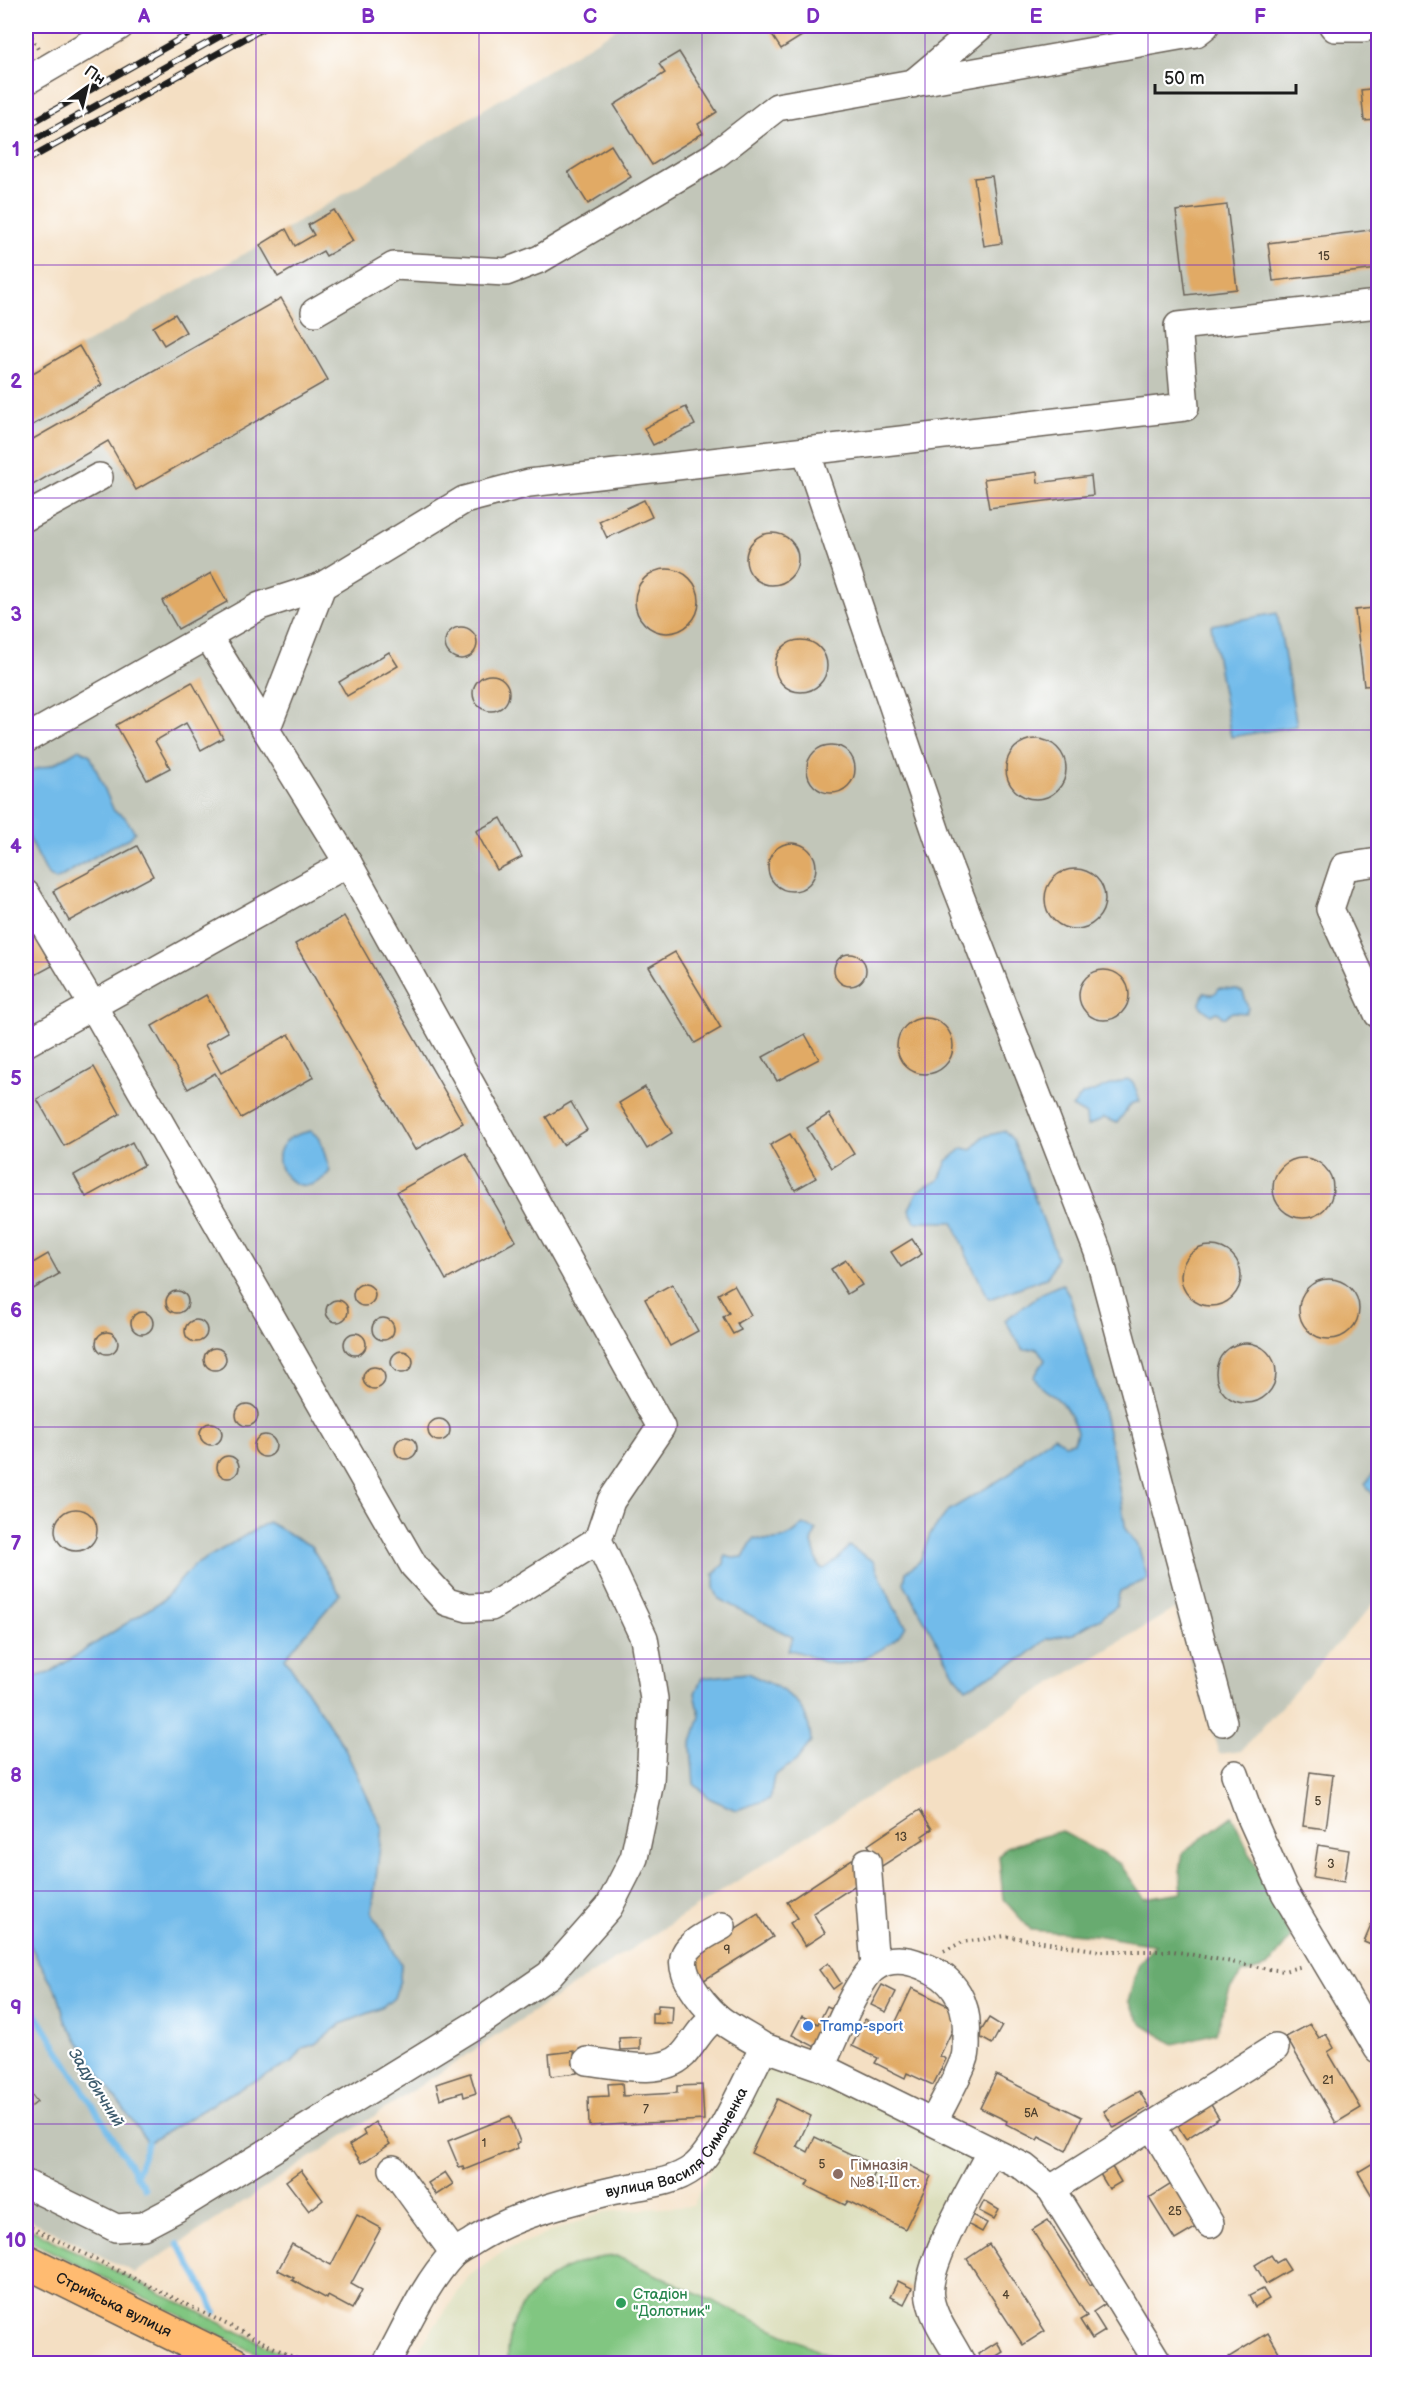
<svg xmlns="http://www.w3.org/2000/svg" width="1404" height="2389" font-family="'Balsamiq Sans',sans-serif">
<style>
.built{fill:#dcdebc}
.industrial{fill:#c2c6b9}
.green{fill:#81c681;stroke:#4e714e;stroke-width:1.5}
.forest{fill:#68ab6f;stroke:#426446;stroke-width:1.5}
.water{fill:#72bbea;stroke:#476c83;stroke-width:1.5}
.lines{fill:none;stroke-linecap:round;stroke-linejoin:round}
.stream{stroke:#72bbea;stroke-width:6}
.building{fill:#e1aa65}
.minor-casing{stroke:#686056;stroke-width:30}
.major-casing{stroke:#686056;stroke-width:36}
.path{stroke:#686056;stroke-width:4;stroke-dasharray:1.5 4.5;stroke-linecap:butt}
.minor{stroke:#fff;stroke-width:27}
.major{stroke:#ffbb71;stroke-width:33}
.rail-casing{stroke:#1c1c1c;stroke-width:7}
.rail{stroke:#fff;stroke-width:4.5;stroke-dasharray:14;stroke-linecap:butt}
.grid{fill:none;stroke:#7b2cbf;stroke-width:1.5;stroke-opacity:0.55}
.shop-dot{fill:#3f7fe0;stroke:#fff;stroke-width:2}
.education-dot{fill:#8d6e63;stroke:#fff;stroke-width:2}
.leisure-dot{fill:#2e9e5b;stroke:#fff;stroke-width:2}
.labels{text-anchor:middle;stroke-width:4.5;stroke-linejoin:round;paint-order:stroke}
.number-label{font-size:12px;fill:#4d402e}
.shop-label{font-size:15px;fill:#366cbe;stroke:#fff;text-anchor:start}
.street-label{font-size:15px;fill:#1c1c1c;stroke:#fff}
.education-label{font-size:15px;fill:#785e54;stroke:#fff;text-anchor:start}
.leisure-label{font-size:15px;fill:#27864d;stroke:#fff;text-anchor:start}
.water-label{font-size:16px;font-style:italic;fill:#3e5c6e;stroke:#fff}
.neatline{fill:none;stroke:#7b2cbf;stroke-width:2}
.grid-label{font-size:20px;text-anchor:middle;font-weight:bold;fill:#7b2cbf}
</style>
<rect width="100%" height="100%" fill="#fff"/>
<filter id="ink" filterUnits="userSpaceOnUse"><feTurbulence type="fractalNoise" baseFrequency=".0167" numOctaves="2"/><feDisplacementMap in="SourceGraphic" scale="12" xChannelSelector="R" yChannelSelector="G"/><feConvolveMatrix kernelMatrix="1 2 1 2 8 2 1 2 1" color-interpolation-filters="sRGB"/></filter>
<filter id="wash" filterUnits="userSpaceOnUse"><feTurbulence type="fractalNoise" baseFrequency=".008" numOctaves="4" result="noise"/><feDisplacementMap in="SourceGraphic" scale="24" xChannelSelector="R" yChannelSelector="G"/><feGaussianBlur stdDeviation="1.35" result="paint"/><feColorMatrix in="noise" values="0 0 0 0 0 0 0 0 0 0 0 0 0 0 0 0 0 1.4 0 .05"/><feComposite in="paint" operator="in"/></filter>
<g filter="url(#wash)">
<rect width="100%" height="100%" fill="#f4dfc3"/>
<polygon class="built" points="783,2062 964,2150 970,2163 965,2184 904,2304 931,2331 944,2363 409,2364 469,2276 507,2249 602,2212 692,2206 758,2073 769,2066"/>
<polygon class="industrial" points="621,26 1378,26 1378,1599 1241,1751 1219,1754 1174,1609 916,1766 514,2024 135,2273 26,2218 26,377 260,245"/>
<g class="green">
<polygon points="26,2227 302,2363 276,2363 26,2239"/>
<path d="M616 2256 846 2363H507C505 2300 557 2259 616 2256Z"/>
</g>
<polygon class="forest" points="1232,1816 1291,1938 1267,1967 1242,1974 1230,1989 1216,2033 1174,2044 1143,2025 1128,2001 1139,1963 1155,1945 1095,1935 1031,1930 1003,1899 999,1856 1006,1847 1061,1831 1120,1864 1144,1898 1182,1892 1180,1872 1183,1852"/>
<g class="water">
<polygon points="1277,613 1297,726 1231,737 1211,625"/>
<polygon points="79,749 90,755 114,811 124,816 135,832 130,838 109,848 56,880 48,875 26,832 26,776 32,770 54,764"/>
<path d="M1219 988 1236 989 1243 992 1248 1008 1246 1013 1232 1012 1226 1017H1222L1219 1013 1216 1012 1211 1015 1201 1007 1200 1003 1204 993C1212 995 1215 995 1219 988Z"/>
<polygon points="1127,1079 1133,1082 1140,1101 1131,1104 1117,1123 1104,1118 1087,1126 1086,1115 1072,1107 1082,1095"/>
<path d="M311 1131 320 1139 330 1171C301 1210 259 1161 289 1139 295 1134 304 1133 311 1131Z"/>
<polygon points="1005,1131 1013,1140 1057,1257 1048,1277 989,1299 967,1256 953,1222 915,1222 909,1209 918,1191 939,1180 947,1161 963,1148 972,1150 982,1137"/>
<path d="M1062 1284 1070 1297 1100 1395 1114 1459 1126 1530 1138 1545 1148 1579 1120 1591 1116 1606 1101 1618 1073 1634 1047 1639 1023 1658 966 1688 955 1675 904 1583 906 1572 920 1561 930 1534 948 1511 1011 1473 1025 1457 1054 1436 1065 1444 1074 1442 1077 1432C1073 1422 1069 1410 1061 1402 1049 1391 1042 1393 1034 1377L1045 1360 1037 1348 1023 1350 1005 1320 1044 1292Z"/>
<polygon points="1378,1467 1378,1501 1365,1484"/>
<polygon points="268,1522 311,1546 340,1594 285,1658 343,1745 382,1828 372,1912 401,1964 400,1980 394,1998 382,2008 341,2024 316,2044 303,2048 293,2062 229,2094 148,2143 114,2096 65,2020 58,1994 26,1938 26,1679 49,1673 163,1600 193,1566"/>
<path d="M803 1524 816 1530 812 1543 819 1567 824 1569 837 1560 849 1546 873 1561 894 1607 906 1626C894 1648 849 1670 824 1662 811 1658 802 1651 788 1650L792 1637 719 1599 714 1588V1573L724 1564 725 1556 733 1558 743 1557 754 1538C773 1543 790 1541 803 1524Z"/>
<path d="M747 1673C781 1688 809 1699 811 1742L796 1761 774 1776 770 1799 736 1810 711 1799 694 1784 691 1746 700 1716 695 1693 702 1678Z"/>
</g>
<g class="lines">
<g class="stream">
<polyline points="26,1998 145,2189"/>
<polyline points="136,2175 148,2143"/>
<polyline points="178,2244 209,2297 215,2312"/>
<polyline points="88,2364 98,2364"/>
</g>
</g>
<g id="blocks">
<g class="building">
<polygon points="766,26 811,26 813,29 781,49"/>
<polygon points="679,52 717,112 698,124 703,133 652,165 614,105 665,73 659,64"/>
<polygon points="1378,88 1378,120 1364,121 1361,90"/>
<polygon points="611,145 631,177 588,204 568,172"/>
<polygon points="992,176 1002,243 984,246 974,178"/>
<polygon points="1227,205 1237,289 1186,295 1176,211"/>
<polygon points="334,210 353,241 326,256 323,251 278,277 260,245 286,229 295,246 314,235 308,225"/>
<polygon points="1378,229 1378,269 1273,281 1268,243"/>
<polygon points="281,298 328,380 136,490 108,441 26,489 26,443"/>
<polygon points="175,314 186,332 164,345 153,327"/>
<polygon points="79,346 102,385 26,429 26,377"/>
<polygon points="686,407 695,425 653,445 644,428"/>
<polygon points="1037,472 1038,483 1091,476 1093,495 989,508 984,479"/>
<polygon points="644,500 652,517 607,538 599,521"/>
<circle cx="772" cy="559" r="26"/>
<circle cx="667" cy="601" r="32"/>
<polygon points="211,573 227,602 178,629 162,601"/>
<polygon points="1373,608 1378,650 1378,685 1364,686 1355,610"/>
<circle cx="461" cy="643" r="16"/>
<circle cx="801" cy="666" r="26"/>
<polygon points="389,652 398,666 347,696 339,682"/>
<circle cx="491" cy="693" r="18"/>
<polygon points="192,682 223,738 201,750 186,723 155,741 170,768 147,780 116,725"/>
<circle cx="1036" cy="769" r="30"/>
<circle cx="831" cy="769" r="24"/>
<polygon points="501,818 522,857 497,870 476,831"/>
<circle cx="792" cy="867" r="24"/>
<polygon points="137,846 153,876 69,921 53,891"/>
<circle cx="1075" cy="899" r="30"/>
<polygon points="344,916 463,1123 415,1150 295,944"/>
<polygon points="26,919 52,966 26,980"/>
<polygon points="675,952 721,1028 695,1043 649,967"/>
<circle cx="850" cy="970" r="16"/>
<circle cx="1104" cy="995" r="25"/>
<polygon points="206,995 228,1032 205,1045 221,1073 289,1034 314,1077 241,1118 215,1073 188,1089 152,1026"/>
<circle cx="925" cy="1046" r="28"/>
<polygon points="805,1034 819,1059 777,1081 763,1057"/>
<polygon points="94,1067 120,1114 64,1146 37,1099"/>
<polygon points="645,1087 672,1133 647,1149 619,1103"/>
<polygon points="571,1102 587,1130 563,1145 546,1117"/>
<polygon points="829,1114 854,1154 832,1168 807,1128"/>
<polygon points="790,1134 816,1178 795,1190 770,1145"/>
<polygon points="132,1142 144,1165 86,1197 74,1175"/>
<polygon points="466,1153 516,1241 446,1280 397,1192"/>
<circle cx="1303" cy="1188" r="30"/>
<polygon points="26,1217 32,1229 26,1233"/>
<polygon points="912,1239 922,1254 901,1267 891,1252"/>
<circle cx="1211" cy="1276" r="30"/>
<polygon points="48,1254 59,1274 30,1291 26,1283 26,1267"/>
<polygon points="846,1260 862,1285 847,1294 831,1269"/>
<circle cx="1329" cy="1309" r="30"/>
<polygon points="672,1284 698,1331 670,1346 645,1299"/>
<circle cx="364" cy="1295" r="11"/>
<polygon points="734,1285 751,1315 737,1323 741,1330 733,1334 723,1317 729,1313 718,1294"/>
<circle cx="177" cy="1302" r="11"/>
<circle cx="337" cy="1311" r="11"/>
<circle cx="142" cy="1323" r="11"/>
<circle cx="383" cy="1329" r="11"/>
<circle cx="196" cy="1331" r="11"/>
<circle cx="107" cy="1343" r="11"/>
<circle cx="355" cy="1344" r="11"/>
<circle cx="1246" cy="1373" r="30"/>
<circle cx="215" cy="1359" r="11"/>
<circle cx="402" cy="1362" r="11"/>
<circle cx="374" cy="1378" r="11"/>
<circle cx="247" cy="1415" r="11"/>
<circle cx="439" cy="1430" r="11"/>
<circle cx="211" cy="1434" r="11"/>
<circle cx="265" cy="1446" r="11"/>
<circle cx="406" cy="1448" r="11"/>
<circle cx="228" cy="1467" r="11"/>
<circle cx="76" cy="1530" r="21"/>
<polygon points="1310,1772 1333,1775 1326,1829 1303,1826"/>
<polygon points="920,1810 932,1829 922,1836 924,1839 882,1866 868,1845"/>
<polygon points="1318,1845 1349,1850 1344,1882 1313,1877"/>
<polygon points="852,1859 865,1879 813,1913 825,1933 805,1946 790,1923 798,1918 787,1902"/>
<polygon points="758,1914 773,1937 701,1982 694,1955"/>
<polygon points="1373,1921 1378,1923 1378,1948 1364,1942"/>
<polygon points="828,1963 841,1983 833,1989 819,1970"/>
<polygon points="882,1985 896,1992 886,2012 871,2005"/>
<polygon points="912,1988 961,2012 940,2056 946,2059 933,2085 907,2073 905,2078 875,2063 878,2058 852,2046 865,2019 891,2032"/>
<polygon points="658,2005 673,2006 672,2024 652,2023 652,2013 657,2013"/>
<polygon points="827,2006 842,2013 823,2051 792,2035 802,2016 818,2024"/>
<polygon points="989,2018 1002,2026 992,2044 978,2036"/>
<polygon points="1310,2024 1319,2038 1326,2034 1334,2048 1328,2052 1361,2108 1336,2123 1286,2037"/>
<polygon points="640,2037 640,2049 620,2050 619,2038"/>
<polygon points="574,2051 577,2073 551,2076 549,2054"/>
<polygon points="470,2073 476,2093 464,2097 463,2092 440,2099 436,2084"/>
<polygon points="996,2075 1082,2117 1066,2151 1039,2137 1037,2140 1006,2124 1007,2121 980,2108"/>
<polygon points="622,2083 623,2096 677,2093 677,2086 702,2085 704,2120 589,2126 588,2097 609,2096 608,2084"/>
<polygon points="26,2088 37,2102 26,2111"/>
<polygon points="1139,2091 1149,2107 1114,2128 1104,2111"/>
<polygon points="777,2099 811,2116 797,2146 808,2152 815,2137 878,2167 870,2183 885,2190 899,2160 931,2176 905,2229 848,2201 845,2205 806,2186 809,2181 751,2153"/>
<polygon points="1210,2103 1219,2118 1186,2139 1176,2123"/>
<polygon points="510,2116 520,2142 516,2144 518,2148 464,2170 463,2166 459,2167 448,2141"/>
<polygon points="375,2122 390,2144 362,2163 349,2145 365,2135 363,2131"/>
<polygon points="1378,2160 1378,2206 1358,2172"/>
<polygon points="1112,2167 1121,2182 1109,2189 1100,2174"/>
<polygon points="301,2170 323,2200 309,2211 286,2181"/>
<polygon points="445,2172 453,2184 436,2195 428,2183"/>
<polygon points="1176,2181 1202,2224 1175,2240 1149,2198"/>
<polygon points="984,2201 999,2210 994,2219 979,2211"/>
<polygon points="357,2215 381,2228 351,2284 362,2290 352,2309 328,2296 327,2299 292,2280 294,2278 278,2270 292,2244 331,2265"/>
<polygon points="972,2215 987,2223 982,2232 967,2224"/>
<polygon points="1048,2220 1090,2285 1095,2282 1108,2302 1093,2312 1105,2331 1092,2339 1080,2320 1087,2316 1032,2230"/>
<polygon points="989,2244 1045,2331 1023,2345 967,2259"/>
<polygon points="1271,2255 1276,2263 1283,2259 1290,2270 1266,2284 1255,2265"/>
<polygon points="898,2281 912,2288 904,2304 890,2297"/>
<polygon points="1263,2289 1269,2299 1255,2307 1249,2296"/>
<polygon points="1268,2333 1286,2364 1233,2364 1229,2357"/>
<polygon points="997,2342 1003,2352 984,2364 978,2354"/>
</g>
</g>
</g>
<g filter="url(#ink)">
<use href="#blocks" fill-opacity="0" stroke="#686056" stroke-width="1.5"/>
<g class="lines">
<g class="minor-casing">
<g id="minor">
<polyline points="1333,26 1335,28 1363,28 1372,26"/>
<polyline points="26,81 120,26"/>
<polyline points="912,84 981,26"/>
<polyline points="315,312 394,266 506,272 540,259 714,156 777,107 1196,33 1205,26"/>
<polyline points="806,451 1185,407 1178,326 1378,304"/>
<polyline points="26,517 99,477"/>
<polyline points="208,636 266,730"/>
<polyline points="26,739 260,606 322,586"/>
<polyline points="1378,862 1344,867 1330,909 1378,1014"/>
<polyline points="26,894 93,1006 414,1566 447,1602 468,1608 491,1607 598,1540"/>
<polyline points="26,1043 348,863"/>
<polyline points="1235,1774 1249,1813 1285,1893 1378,2049"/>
<polyline points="867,1862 875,1967"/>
<path d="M722 1926C710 1933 691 1941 685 1954 677 1974 703 2004 717 2017 730 2028 749 2037 764 2047"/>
<path d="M587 2061C615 2064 661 2077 683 2055 695 2042 701 2026 717 2017"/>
<path d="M821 2067C832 2044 856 1980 875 1967 890 1957 907 1959 923 1966 955 1978 969 2004 966 2037 966 2044 967 2053 964 2060 956 2081 944 2101 934 2121"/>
<polyline points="1152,2126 1210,2224"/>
<polyline points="393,2169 454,2253"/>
<polyline points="26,2184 116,2228 143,2226 177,2208 486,2018 549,1975 609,1907 634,1858 650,1782 654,1699 644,1638 598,1540 611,1501 661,1427 348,863 266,730 322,586 464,500 529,483 806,451 940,844 1098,1252 1223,1722"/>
<polyline points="1051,2189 1275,2048"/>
<path id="s1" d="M386 2364C406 2328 424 2285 452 2255 458 2249 468 2245 475 2240 517 2214 563 2203 611 2191 637 2185 671 2185 693 2168 717 2150 748 2076 764 2047L821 2067 1024 2167 1051 2189 1159 2364"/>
<path d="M962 2364C952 2343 934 2321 930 2298 924 2266 975 2182 991 2151"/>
</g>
</g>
<g class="major-casing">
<g id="major">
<path id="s2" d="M26 2261 234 2364"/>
</g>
</g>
<g class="path">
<polyline points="26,26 38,49"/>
<polyline points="944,1951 963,1942 1005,1936 1101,1951 1173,1951 1268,1969 1284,1971 1303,1966"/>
<polyline points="26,2225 307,2364"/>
</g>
<use href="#minor" class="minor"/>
<use href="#major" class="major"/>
<g class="rail-casing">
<g id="rail">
<polyline points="26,126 203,26"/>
<polyline points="26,145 238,26"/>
<polyline points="26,161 267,26"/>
</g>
</g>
<use href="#rail" class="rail"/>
</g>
</g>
<path class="grid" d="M256 26V2364M479 26V2364M702 26V2364M925 26V2364M1148 26V2364M26 265H1378M26 498H1378M26 730H1378M26 962H1378M26 1194H1378M26 1427H1378M26 1659H1378M26 1891H1378M26 2124H1378"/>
<circle class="shop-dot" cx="808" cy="2026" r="6"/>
<circle class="education-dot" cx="838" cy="2174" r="6"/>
<circle class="leisure-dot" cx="621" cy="2303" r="6"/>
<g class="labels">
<g class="number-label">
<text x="1324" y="260">15</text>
<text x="1318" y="1805">5</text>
<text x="901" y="1841">13</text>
<text x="1331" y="1868">3</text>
<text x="727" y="1954">9</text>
<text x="1328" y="2084">21</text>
<text x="646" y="2113">7</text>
<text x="1031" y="2117">5А</text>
<text x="484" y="2147">1</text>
<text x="822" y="2168">5</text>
<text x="1175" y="2215">25</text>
<text x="1006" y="2299">4</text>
</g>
<g class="shop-label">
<text x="820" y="2031">Tramp-sport</text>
</g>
<g class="street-label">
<text dy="5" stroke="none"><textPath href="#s1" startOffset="388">вулиця Василя Симоненка</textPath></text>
<text dy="5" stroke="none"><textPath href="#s2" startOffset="98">Стрийська вулиця</textPath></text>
</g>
<g class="education-label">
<text x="850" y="2170">Гімназія<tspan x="850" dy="17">№8 I-II ст.</tspan></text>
</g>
<g class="leisure-label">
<text x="633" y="2299">Стадіон<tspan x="633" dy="17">"Долотник"</tspan></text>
</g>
<g class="water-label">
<text transform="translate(97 2087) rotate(58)" y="6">Задубичний</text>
</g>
</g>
<rect width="1404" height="2389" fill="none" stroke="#fff" stroke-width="66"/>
<g transform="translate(87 87) rotate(34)" stroke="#ffffff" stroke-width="4.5" paint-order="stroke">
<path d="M0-4.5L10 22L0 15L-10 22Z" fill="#1c1c1c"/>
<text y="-9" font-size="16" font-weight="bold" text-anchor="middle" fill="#1c1c1c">Пн</text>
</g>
<path d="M1155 84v9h141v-9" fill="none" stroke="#1c1c1c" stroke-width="3"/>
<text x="1164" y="84" font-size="18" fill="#1c1c1c" stroke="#ffffff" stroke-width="4.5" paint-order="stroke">50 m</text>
<rect x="33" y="33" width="1338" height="2323" class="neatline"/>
<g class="grid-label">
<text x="144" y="23">A</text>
<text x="368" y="23">B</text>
<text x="590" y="23">C</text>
<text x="813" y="23">D</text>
<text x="1036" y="23">E</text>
<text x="1260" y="23">F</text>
<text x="16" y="156">1</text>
<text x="16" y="388">2</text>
<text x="16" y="621">3</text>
<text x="16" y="853">4</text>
<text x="16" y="1085">5</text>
<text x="16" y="1317">6</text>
<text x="16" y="1550">7</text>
<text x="16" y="1782">8</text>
<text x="16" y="2014">9</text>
<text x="16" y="2247">10</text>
</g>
</svg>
